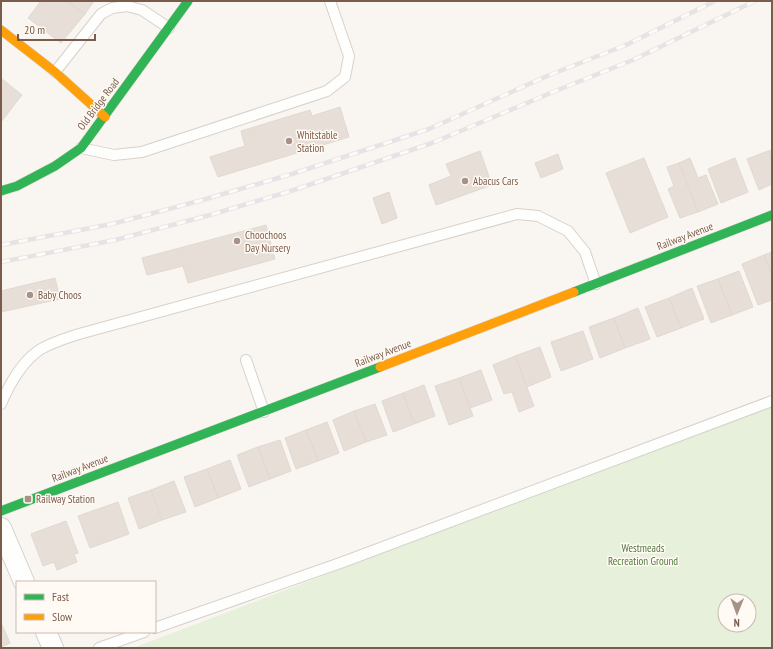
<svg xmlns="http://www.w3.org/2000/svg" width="773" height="649" font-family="'PT Sans Narrow',sans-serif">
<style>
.green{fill:#e7f0db;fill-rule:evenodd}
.building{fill:#e6ded7;stroke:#e2d8d2}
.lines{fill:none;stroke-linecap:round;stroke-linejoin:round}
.lane-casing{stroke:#d7d1cb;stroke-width:12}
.street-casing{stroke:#d7d1cb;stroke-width:22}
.fast-casing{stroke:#d9d2cb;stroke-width:10}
.slow-casing{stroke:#d9d2cb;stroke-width:10}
.lane{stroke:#fefefd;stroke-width:10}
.street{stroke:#fefefd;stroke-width:20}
.fast{stroke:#30b455;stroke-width:9}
.slow{stroke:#ff9f0a;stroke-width:9}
.rail-casing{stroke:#e6e3e7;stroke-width:4.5}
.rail{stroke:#fffaf3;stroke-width:3;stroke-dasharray:9;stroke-linecap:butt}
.poi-dot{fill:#a69286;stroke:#fffaf3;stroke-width:1.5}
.labels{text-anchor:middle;stroke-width:3;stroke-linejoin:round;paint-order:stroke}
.street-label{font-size:11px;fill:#7a5c4d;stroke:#fffaf3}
.poi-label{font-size:11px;fill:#7a5c4d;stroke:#fffaf3;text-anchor:start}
.park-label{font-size:11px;fill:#537a41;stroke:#fffaf3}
</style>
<rect width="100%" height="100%" fill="#f9f5f0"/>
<path class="green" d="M772 405V648H133ZM725 601H749V625H725Z"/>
<g class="building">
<polygon points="41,1 67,1 85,14 61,43 28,18"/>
<polygon points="67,1 94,1 85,14"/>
<polygon points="1,78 22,95 1,122"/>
<polygon points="340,107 349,137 218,177 210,157 245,146 241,131 310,110 312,116"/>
<polygon points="772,150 772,162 768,151"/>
<polygon points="480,151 492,185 436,205 429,185 451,176 446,164"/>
<polygon points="768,151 772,162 772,184 759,190 747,159"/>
<polygon points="558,154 563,169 541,178 535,163"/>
<polygon points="644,158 668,217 630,233 606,173"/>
<polygon points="690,158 698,178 706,175 718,204 698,212 679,163"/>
<polygon points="735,158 748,192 721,203 708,169"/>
<polygon points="679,163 698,212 680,218 668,189 674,186 667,167"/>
<polygon points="389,192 397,218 382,224 373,198"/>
<polygon points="266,225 275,259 188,283 183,266 147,275 142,258"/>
<polygon points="772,252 772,276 764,255"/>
<polygon points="764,255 772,276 772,300 758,305 742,264"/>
<polygon points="739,271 753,307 732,315 718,279"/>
<polygon points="55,278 60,299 1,312 1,291"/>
<polygon points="718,279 732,315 711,323 697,286"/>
<polygon points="692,288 704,319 681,328 669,298"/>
<polygon points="669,298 681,328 657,337 645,307"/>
<polygon points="638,308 650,339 625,348 614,318"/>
<polygon points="614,318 625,348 600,358 589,327"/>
<polygon points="583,331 593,359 561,371 551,342"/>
<polygon points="540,347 551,377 527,387 515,356"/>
<polygon points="515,356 534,406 519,412 512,392 504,394 493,365"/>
<polygon points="481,370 492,400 470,408 459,378"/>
<polygon points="459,378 473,416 449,425 435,386"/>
<polygon points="424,385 435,416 414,424 403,393"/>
<polygon points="403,393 414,424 393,432 382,401"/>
<polygon points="375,404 387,435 366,442 354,411"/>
<polygon points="354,411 366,442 344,451 333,420"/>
<polygon points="327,422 339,453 318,461 306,430"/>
<polygon points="306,430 318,461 296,469 285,438"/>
<polygon points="280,440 291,471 270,479 258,447"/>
<polygon points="258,447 270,479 249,487 237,455"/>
<polygon points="230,460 241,489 218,498 207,469"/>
<polygon points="207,469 218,498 195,507 184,477"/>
<polygon points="174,481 186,512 162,520 151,490"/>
<polygon points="151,490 162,520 139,529 128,498"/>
<polygon points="118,502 129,534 90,548 78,516"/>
<polygon points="66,521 78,553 74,554 77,562 57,570 54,562 43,566 31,534"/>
<polygon points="1,625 2,625 10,643 1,647"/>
</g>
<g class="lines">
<g class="lane-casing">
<g id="lane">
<polyline points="55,72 101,14 112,8 127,6 142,10 169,28"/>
<polyline points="81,148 114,155 142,152 327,91 345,77 349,56 330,1"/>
<polyline points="246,360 264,412"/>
<path d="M1 404C9 385 23 360 41 349 53 342 66 338 79 334L517 214 538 216 568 231 585 252 596 284"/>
<polyline points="155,628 343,562 772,401"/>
<polyline points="99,648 144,632"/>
</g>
</g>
<g class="street-casing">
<g id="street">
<polyline points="1,528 24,582"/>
<polyline points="46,632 53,648"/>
</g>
</g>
<g class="fast-casing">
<g id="fast">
<polyline points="1,191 17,186 55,166 81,148 188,1"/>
<polyline points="574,292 772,215"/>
<polyline points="1,511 380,367"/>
</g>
</g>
<g class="slow-casing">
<g id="slow">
<polyline points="1,30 55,72 105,117"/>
<polyline points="380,367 574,292"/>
</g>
</g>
<use href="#lane" class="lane"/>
<use href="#street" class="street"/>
<use href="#fast" class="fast"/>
<use href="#slow" class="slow"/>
<g class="rail-casing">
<g id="rail">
<polyline points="1,245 112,224 199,201 292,174 429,129 547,76 626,45 715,1"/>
<polyline points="1,262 115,240 210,215 291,191 432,143 553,92 633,60 755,1"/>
</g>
</g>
<use href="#rail" class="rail"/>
</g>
<g class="poi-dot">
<circle cx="289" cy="141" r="4"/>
<circle cx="465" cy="181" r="4"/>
<circle cx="237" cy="241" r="4"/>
<circle cx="30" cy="295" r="4"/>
<rect x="24" y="495" width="8" height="8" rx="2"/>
</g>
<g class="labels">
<g class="street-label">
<text transform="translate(98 104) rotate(-53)" y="4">Old Bridge Road</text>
<text transform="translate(685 236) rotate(-21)" y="4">Railway Avenue</text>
<text transform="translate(383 353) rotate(-21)" y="4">Railway Avenue</text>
<text transform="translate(80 468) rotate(-21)" y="4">Railway Avenue</text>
</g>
<g class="poi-label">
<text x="297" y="139">Whitstable<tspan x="297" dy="13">Station</tspan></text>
<text x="473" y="185">Abacus Cars</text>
<text x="245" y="239">Choochoos<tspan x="245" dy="13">Day Nursery</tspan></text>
<text x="38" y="299">Baby Choos</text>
<text x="36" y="503">Railway Station</text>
</g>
<g class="park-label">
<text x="643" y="552">Westmeads<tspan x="643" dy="13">Recreation Ground</tspan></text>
</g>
</g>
<rect width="773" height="649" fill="none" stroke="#7a5c4d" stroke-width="4"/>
<rect x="16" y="581" width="140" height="52" fill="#fffaf3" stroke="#cabbb1"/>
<rect x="24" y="594" width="20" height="6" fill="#30b455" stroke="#cabbb1"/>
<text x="52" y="601" font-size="12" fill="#7a5c4d">Fast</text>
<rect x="24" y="614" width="20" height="6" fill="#ff9f0a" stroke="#cabbb1"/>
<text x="52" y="621" font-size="12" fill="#7a5c4d">Slow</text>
<g transform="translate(737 613) rotate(181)"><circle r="19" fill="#fffaf3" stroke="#cabbb1"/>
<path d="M0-3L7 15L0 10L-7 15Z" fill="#a69286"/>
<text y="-6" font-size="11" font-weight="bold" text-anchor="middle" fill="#7a5c4d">N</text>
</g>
<path d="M18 34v6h77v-6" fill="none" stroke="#7a5c4d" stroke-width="2"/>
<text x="24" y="34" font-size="12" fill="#7a5c4d" stroke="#fffaf3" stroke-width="3" paint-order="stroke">20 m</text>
</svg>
